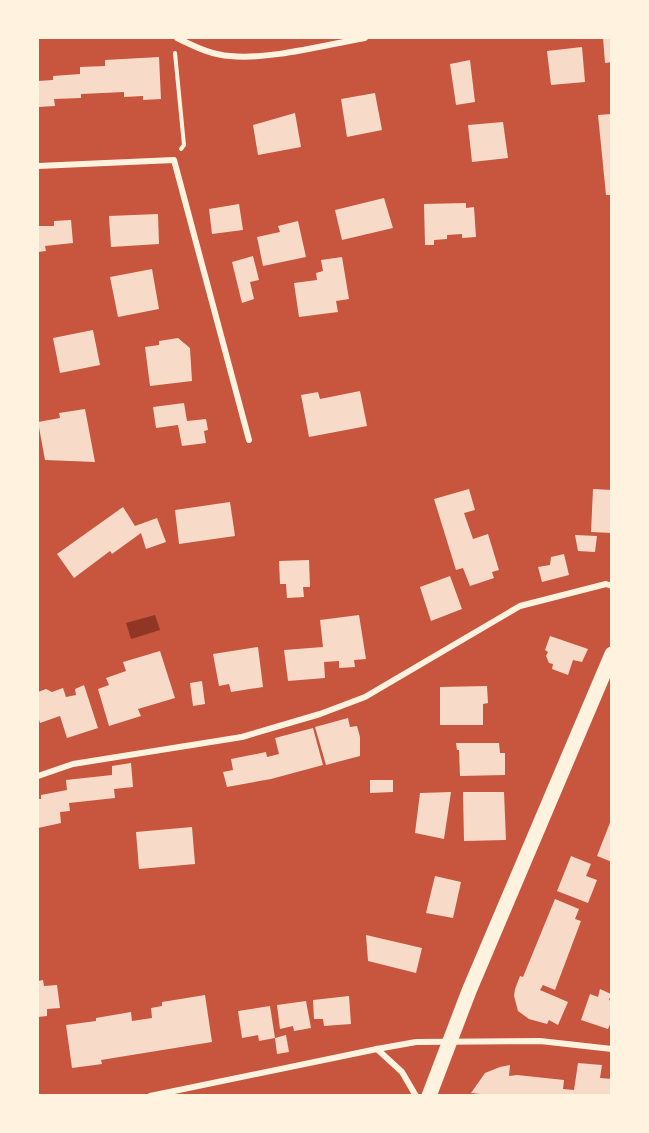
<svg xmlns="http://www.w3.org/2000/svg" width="649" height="1133" font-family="Barlow,sans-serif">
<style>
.water{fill:#8f3625}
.building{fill:#f7dbc8}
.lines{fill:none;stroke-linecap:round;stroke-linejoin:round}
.path{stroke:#fff3e0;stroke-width:4}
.minor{stroke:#fff3e0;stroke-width:6}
.primary{stroke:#fff3e0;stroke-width:15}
</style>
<rect width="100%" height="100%" fill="#c8553d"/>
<polygon class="water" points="155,615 160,630 131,639 126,623"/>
<g class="building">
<polygon points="603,38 612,38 612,62 605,63"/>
<polygon points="582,47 585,82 551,85 547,51"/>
<polygon points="159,57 161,99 143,100 143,96 124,97 124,92 81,94 81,98 54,99 55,106 38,107 38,81 53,80 53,76 80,74 80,67 105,66 105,60"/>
<polygon points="470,60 475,102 456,105 450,64"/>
<polygon points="375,93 382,130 347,137 341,99"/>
<polygon points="295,113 301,147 258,155 253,125"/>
<polygon points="612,114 612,195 606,195 598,115"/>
<polygon points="503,122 508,158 472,162 468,125"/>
<polygon points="384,198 393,228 342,240 335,210"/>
<polygon points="466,203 466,208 474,207 476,237 462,238 462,234 447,235 447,239 434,240 434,245 425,245 424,204"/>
<polygon points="239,204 243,230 212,234 209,209"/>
<polygon points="158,214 159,244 111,247 109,216"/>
<polygon points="71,220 73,243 45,246 46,251 38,252 38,226 54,226 54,221"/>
<polygon points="298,221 306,257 263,266 257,237 280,232 278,226"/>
<polygon points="253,256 259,280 250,282 254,299 242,303 232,262"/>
<polygon points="342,257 349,299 336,301 338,312 299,317 294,283 317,280 316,273 323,271 321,260"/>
<polygon points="152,269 159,309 118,317 110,277"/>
<polygon points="93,330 100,365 60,373 53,338"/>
<polygon points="178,338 190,348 192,381 150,386 145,347 159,345 159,341"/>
<polygon points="360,391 367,426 309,437 301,395 318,392 320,399"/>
<polygon points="184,403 187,421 206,419 208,430 204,431 206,443 182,446 178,425 156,428 153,407"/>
<polygon points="85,409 95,462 45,460 38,422 60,418 59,413"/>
<polygon points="469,489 475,510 464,513 473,539 488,534 499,570 492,572 494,578 470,586 463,568 456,570 434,499"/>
<polygon points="593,489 612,490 612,533 591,532"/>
<polygon points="230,502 235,536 179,544 175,510"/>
<polygon points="123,507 135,526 157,518 166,542 146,549 141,533 112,554 110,551 74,578 57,554"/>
<polygon points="575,535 597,536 595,552 578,551"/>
<polygon points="564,554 569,575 542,582 538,567 550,565 551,557"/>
<polygon points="309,560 310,587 303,587 304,597 287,598 286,584 280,584 279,561"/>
<polygon points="450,576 462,609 431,621 420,587"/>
<polygon points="359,615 366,659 354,660 355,667 339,668 339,661 324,662 325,678 288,681 284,650 323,647 320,620"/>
<polygon points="550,636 588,649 582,662 573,660 568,675 552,669 553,664 549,663 546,656 548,652 545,650"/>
<polygon points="258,647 263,687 231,692 229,684 219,686 213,654"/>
<polygon points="160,651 175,698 138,709 141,716 109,726 98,689 109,685 106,678 126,671 123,662"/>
<polygon points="202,681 205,704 193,706 190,683"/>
<polygon points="84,685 98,728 67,738 60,716 40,723 38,716 38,692 46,689 52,692 63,688 66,697 76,695 75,689"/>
<polygon points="487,686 488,703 483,704 483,725 440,725 440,687"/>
<polygon points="348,718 350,727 357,726 360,737 360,756 326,765 315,727"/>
<polygon points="313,728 323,765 271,779 227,787 223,772 233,770 231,759 266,752 267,757 279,754 275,738"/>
<polygon points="456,743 499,743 500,753 505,753 505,775 460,776 459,750 457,750"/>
<polygon points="131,763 133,787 114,789 115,798 69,803 70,811 60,812 61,823 38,828 38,799 41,799 41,795 67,790 66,780 112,775 112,766"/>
<polygon points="370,780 393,780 393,792 370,793"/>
<polygon points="451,792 444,839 415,833 420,793"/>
<polygon points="463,792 504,792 506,840 464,841"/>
<polygon points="611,820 612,820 612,862 597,856"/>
<polygon points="192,827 195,864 139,869 136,832"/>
<polygon points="571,856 591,864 586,876 597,880 588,903 557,891"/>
<polygon points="435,876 461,882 453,918 426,913"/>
<polygon points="555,899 579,909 575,919 581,921 555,990 543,985 540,990 568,1002 558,1025 549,1020 547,1024 529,1019 518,1011 514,996 515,989 520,976 523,977"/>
<polygon points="366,935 422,948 416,973 368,961"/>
<polygon points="43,980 44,986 57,985 60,1008 47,1009 47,1016 38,1017 38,981"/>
<polygon points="600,989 611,994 609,1000 612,1001 612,1020 608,1029 581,1020 590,994 598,997"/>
<polygon points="205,995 212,1042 101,1060 102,1064 72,1068 66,1025 96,1021 96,1018 131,1012 132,1021 152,1018 151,1008 162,1006 162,1002"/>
<polygon points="349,996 351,1024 324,1026 323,1019 314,1019 313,1000"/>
<polygon points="306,1001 311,1028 294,1031 293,1026 280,1029 277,1005"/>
<polygon points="270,1006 275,1038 259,1041 258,1035 242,1038 238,1011"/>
<polygon points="286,1035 289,1052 277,1054 275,1038"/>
<polygon points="578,1063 602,1065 600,1078 612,1079 612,1095 491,1095 471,1093 485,1073 500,1067 510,1065 509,1076 517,1075 564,1080 563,1089 574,1090"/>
</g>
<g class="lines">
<polyline class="path" points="175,53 184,145 181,149"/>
<g class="minor">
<path d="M177 38C194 46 211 55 230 56 270 60 324 45 365 38"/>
<polyline points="38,166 174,160 249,440"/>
<polyline points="38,776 73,764 242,737 320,714 365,697 520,606 606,584 612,586"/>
<polyline points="377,1049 402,1072 416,1096"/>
<polyline points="150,1096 377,1049 416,1042 540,1041 612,1049"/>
</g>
<polyline class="primary" points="429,1096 469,991 612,654"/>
</g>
<rect width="649" height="1133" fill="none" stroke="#fff3e0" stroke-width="78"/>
</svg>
